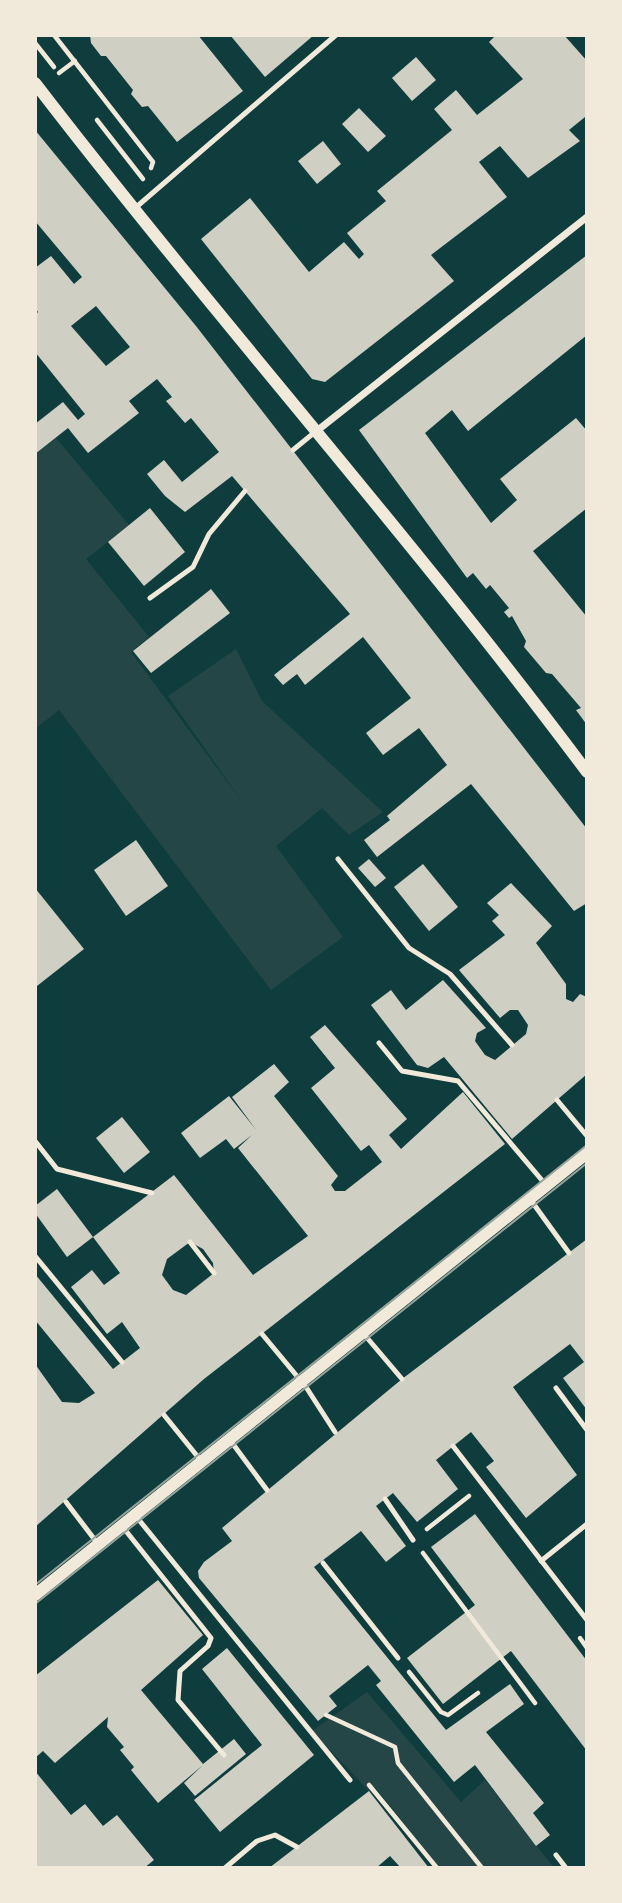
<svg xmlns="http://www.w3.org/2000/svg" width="622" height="1903" font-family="Manrope,sans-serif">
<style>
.green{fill:#244646}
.building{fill:#cfcfc3;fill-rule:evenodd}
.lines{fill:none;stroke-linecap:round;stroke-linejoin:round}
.path{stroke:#f1e9da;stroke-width:4.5}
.service{stroke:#f1e9da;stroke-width:5}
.minor{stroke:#f1e9da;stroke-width:7}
.tertiary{stroke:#f1e9da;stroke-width:12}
.tram{stroke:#97a49c;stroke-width:2}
</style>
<rect width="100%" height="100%" fill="#0f3d3e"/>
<g class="green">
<polygon points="56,438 129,525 86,559 149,637 131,652 243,803 168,696 236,649 262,701 383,812 349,835 322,808 276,846 343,937 271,990 59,710 35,729 35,454"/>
<polygon points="367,1692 461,1802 485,1780 554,1868 440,1868 375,1787 369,1791 312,1731"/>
</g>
<g class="building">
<polygon points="90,35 198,35 243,91 177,142 148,106 142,107 131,94 133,90 106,56 101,56 91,43"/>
<polygon points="230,35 314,35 265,77"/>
<polygon points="496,35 564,35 587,61 587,119 585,117 569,130 580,141 528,178 500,146 479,162 507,197 431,255 454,281 325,382 312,379 201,239 250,198 309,272 344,242 359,259 364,254 347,233 386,201 377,191 452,130 434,109 456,90 477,115 523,79 489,42"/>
<polygon points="416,57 436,80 412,101 392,78"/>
<polygon points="359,108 386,136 368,152 342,124"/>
<path d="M35 130 196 326 587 829V903L574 911 471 784 377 857 364 840 390 820 387 816 447 765 419 728 383 755 366 733 411 698 363 637 305 685 297 674 283 685 274 675 350 614 232 476 185 512 165 496 147 474 164 460 182 482 219 452 191 418 185 423 166 401 172 397 157 379 129 401 139 413 88 453 68 428 35 454V424L63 402 78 420 85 414 35 352V315L38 312 35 308V268L51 256 74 284 82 277 35 221ZM96 306 130 347 106 366 71 326Z"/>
<polygon points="323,141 341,164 317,184 298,161"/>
<polygon points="587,255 587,335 468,431 452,410 425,433 491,523 517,500 500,479 576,418 587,431 587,508 533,551 587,617 587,725 576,710 581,708 552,674 546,673 524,647 526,641 512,616 509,618 504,612 509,608 490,585 486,589 473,573 467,578 359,430"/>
<polygon points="150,508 185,552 144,586 108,542"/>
<polygon points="211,589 230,613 151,673 133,651"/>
<polygon points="136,840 168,886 126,916 94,870"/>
<polygon points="369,859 386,878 375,887 358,868"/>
<polygon points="423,864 458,907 429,931 394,887"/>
<polygon points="511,883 552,926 536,943 566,984 566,999 573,1002 580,994 587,997 587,1074 512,1139 444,1057 428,1068 417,1065 371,1005 391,990 406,1010 443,980 486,1028 477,1033 475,1041 485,1055 495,1060 526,1034 528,1025 518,1010 510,1010 500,1018 459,970 505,935 492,921 499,915 487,903"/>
<polygon points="35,888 84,949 37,986 35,983"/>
<path d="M325 1025 407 1119 389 1135 401 1149 463 1092 505 1144 204 1379 35 1527V1364L62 1402 79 1403 95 1393 35 1320V1274L113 1369 140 1348 122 1322 107 1334 71 1287 92 1270 104 1285 120 1273 93 1237 174 1175 253 1275 308 1236 238 1148 252 1135 234 1149 226 1139 200 1158 181 1133 229 1096 257 1131 232 1097 274 1064 289 1082 274 1096 338 1176 331 1185 335 1191H345L382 1162 369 1145 361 1151 311 1088 335 1068 310 1037ZM190 1242 203 1249 213 1263 214 1273 186 1295 173 1290 162 1275 167 1259Z"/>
<polygon points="122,1117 150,1152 124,1173 96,1138"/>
<polygon points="57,1189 93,1237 67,1257 35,1213 35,1206"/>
<polygon points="587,1239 587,1410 563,1378 584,1362 570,1344 513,1387 577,1475 526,1518 486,1467 494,1461 471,1432 436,1460 458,1489 417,1522 393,1493 376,1506 406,1546 386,1562 361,1531 314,1567 446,1730 510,1684 524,1704 486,1732 544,1803 533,1813 550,1835 536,1846 475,1765 454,1782 376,1685 381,1681 368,1665 329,1696 337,1706 318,1721 199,1578 198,1571 204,1562 232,1541 222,1528 402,1379"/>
<polygon points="475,1514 587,1661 587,1751 511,1651 443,1704 407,1658 475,1605 431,1547"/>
<polygon points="158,1580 203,1635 141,1690 203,1764 234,1739 246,1754 195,1796 184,1783 203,1765 158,1803 131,1770 134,1767 120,1750 124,1747 107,1727 108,1717 55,1763 43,1751 35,1758 35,1676"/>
<polygon points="227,1648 314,1755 220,1832 194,1800 262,1745 202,1669"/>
<polygon points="35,1771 71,1815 85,1804 103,1826 117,1815 154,1860 144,1868 35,1868"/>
<polygon points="369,1791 429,1868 401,1868 390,1856 376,1868 269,1868"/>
</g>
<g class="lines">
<g class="path">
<polyline points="54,35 153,162 151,168"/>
<polyline points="35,43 54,67"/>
<polyline points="59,73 75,61"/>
<polyline points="97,120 143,179"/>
<polyline points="427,1529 469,1496"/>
<polyline points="423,1553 535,1703"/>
<polyline points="580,1638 587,1648"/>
<polyline points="409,1672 441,1712 448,1715 478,1693"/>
<polyline points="326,1715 395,1747 398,1763 482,1868"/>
<polyline points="369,1785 437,1868"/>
</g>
<g class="service">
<polyline points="134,209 336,35"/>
<polyline points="293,450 315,432"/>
<polyline points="150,598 193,567 209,534 245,491"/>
<polyline points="338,859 409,948 450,974 512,1045"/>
<polyline points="379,1043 402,1071 458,1081 546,1185"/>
<polyline points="557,1100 587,1136"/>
<polyline points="35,1141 57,1169 152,1193"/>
<polyline points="530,1199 569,1253"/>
<polyline points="190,1242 214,1273"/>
<polyline points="35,1256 122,1362"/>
<polyline points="363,1333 402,1379"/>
<polyline points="262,1334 306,1387 335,1432"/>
<polyline points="556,1388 587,1430"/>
<polyline points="164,1415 202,1462"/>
<polyline points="230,1440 267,1490"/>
<polyline points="453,1446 587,1620"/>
<polyline points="385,1499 413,1540"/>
<polyline points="66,1502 98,1544"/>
<polyline points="135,1515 350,1780"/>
<polyline points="122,1526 211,1638 208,1646 180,1671 178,1700 224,1755"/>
<polyline points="541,1561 587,1524"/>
<polyline points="323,1563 398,1658"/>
<polyline points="556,1855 566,1868"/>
<polyline points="225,1868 257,1841 275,1835 297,1847"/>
</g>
<polyline class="minor" points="318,430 587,217"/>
<g class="tertiary">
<path d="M35 83C214 316 411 536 587 772"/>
<polyline points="35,1595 587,1153"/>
</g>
<g class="tram">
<polyline points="35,1585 587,1145"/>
<polyline points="35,1604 587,1163"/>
</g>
</g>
<rect width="622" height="1903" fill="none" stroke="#f1e9da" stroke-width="74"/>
</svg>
